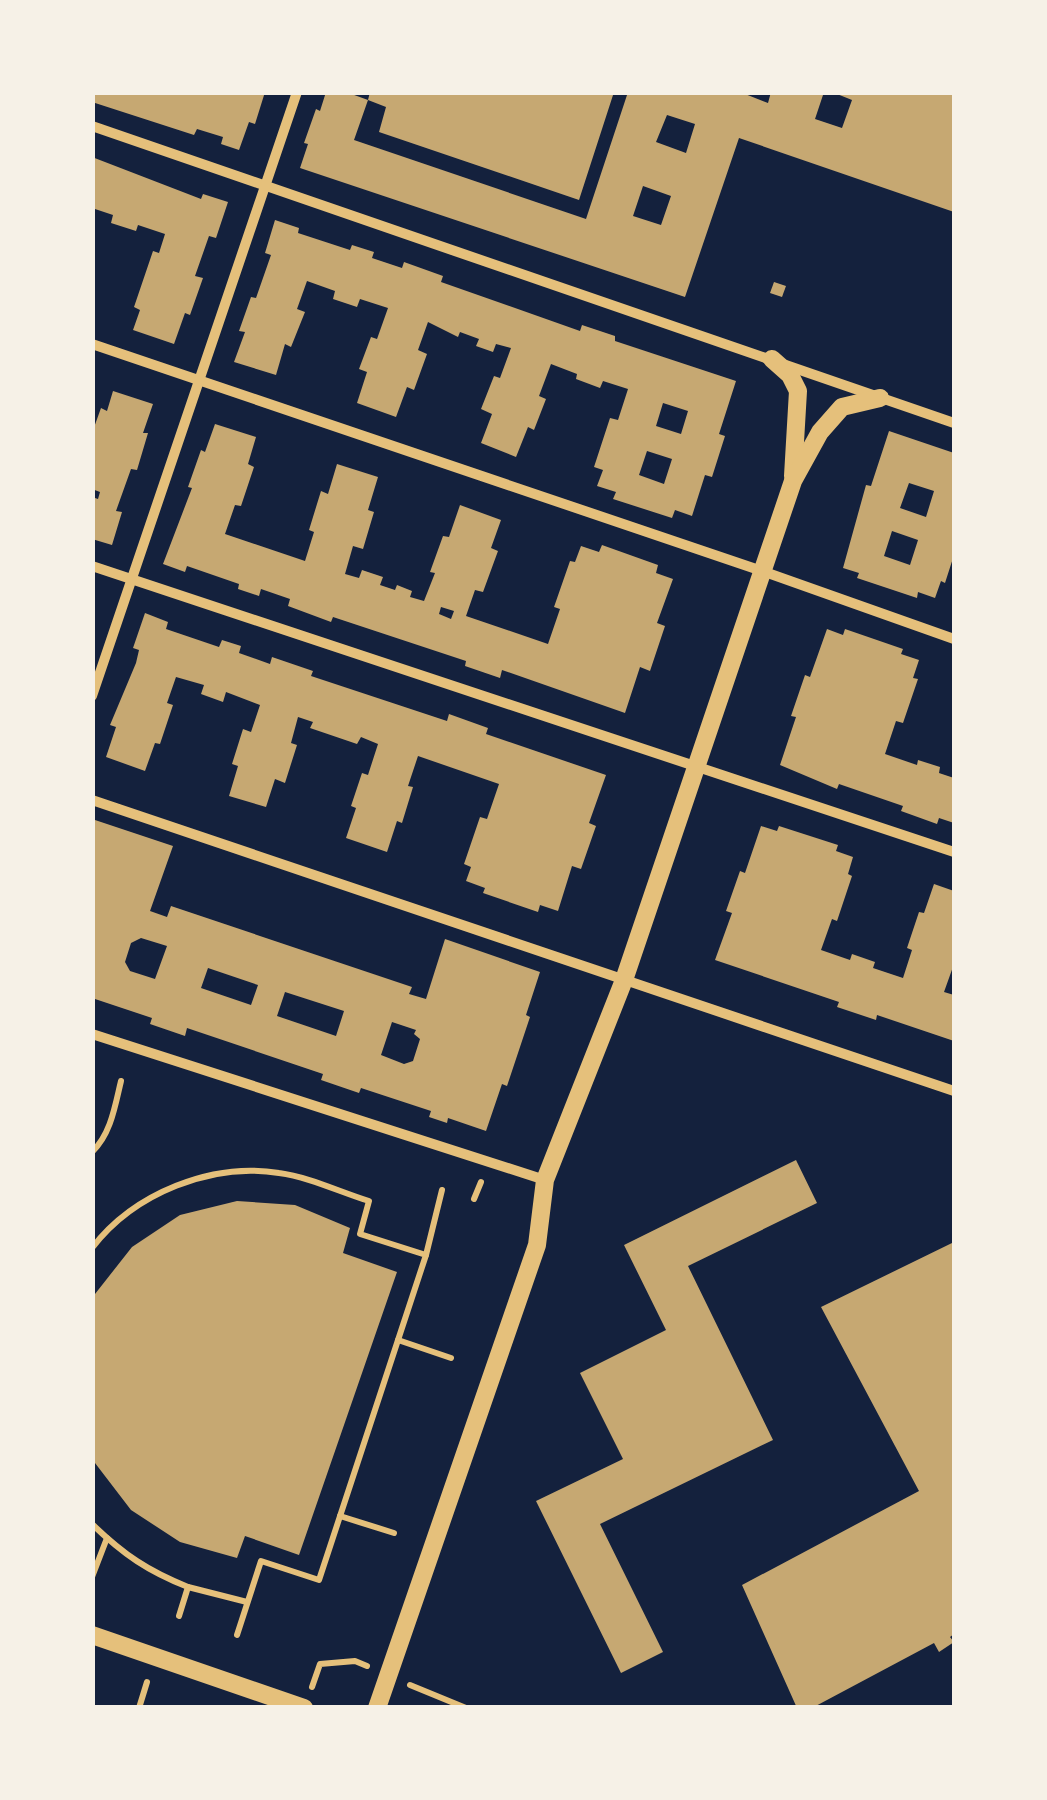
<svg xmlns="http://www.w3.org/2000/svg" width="1047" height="1800" font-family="'Sofia Sans Condensed',sans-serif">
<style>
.building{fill:#c6a872;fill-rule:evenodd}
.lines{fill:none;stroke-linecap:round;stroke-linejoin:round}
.path{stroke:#e5c07b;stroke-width:6}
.minor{stroke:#e5c07b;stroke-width:10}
.tertiary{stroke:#e5c07b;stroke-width:18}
</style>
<rect width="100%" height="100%" fill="#14213d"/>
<g class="building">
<polygon points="92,92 265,92 255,124 249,122 239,150 221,144 223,137 197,129 194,135 92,102"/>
<path d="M326 92H346L368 100 354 140 586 219 628 92H740L768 103 771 92H824L815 119 842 128 852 100 832 92H954V212L739 138 685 297 300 168 308 144 304 143 316 109 320 111ZM667 115 695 124 686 153 656 142ZM643 186 671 196 661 225 633 216Z"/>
<polygon points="370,92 614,92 579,200 379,132 386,107 368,100"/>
<polygon points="92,157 201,199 203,194 228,202 216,238 209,236 195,276 203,278 190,315 185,313 174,344 133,330 140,310 134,307 153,251 159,253 165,234 138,225 136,231 111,223 113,215 92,208"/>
<path d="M275 220 299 228 298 233 350 250 352 245 374 252 372 258 402 268 404 262 443 276 441 282 580 331 582 325 615 336V341L736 381 719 434 725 436 712 477 705 475 692 516 675 510 672 518 613 499 616 492 597 486 603 470 594 467 610 418 618 420 628 389 603 381 600 388 576 379 577 374 551 364 539 396 546 399 534 430 528 427 516 457 481 443 492 414 481 409 494 376 500 378 511 348 496 344 493 352 476 346 479 339 460 332 458 337 428 322 418 350 427 354 414 390 407 387 396 417 357 403 367 372 359 369 371 337 377 339 388 308 360 299 357 307 333 299 335 291 307 281 297 309 305 312 291 347 285 344 276 375 234 362 245 332 239 331 251 297 256 298 271 255 265 253ZM663 403 688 411 681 434 656 426ZM647 451 672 459 664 484 639 475Z"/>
<polygon points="774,282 786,286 782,297 770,293"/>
<polygon points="113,391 153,404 143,433 148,433 137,470 131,469 116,511 122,512 112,545 92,539 92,497 98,499 100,492 92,489 92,433 101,408 107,411"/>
<path d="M215 424 256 437 248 464 254 467 241 506 235 505 225 534 305 561 314 532 309 530 321 491 328 494 337 464 378 477 368 510 374 512 363 549 353 546 345 574 359 578 362 570 383 577 380 585 395 590 397 585 412 591 410 597 424 601 435 573 430 572 443 536 449 537 460 505 501 520 491 548 498 551 483 592 475 590 466 616 548 644 560 609 554 607 570 561 575 562 581 546 599 552 602 545 658 565 656 573 673 579 657 623 665 626 650 671 640 667 625 713 502 670 500 678 465 666 466 661 333 617 331 622 288 606 290 599 261 589 259 596 238 589 239 584 187 566 185 572 163 564 192 488 188 487 201 450 205 452ZM441 607 454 611 451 619 439 614Z"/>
<path d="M889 431 954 453V555L945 583 941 581 935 598 918 592 917 598 857 578 859 573 843 568 866 485 871 486ZM909 483 934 491 926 517 900 508ZM892 531 918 540 910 565 884 556Z"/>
<polygon points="145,613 168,622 166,629 219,647 222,640 241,646 239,653 270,664 272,657 313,671 311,676 447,721 449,714 488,728 486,734 606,775 589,823 596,826 581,869 572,866 558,911 540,905 538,912 483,893 485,888 466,881 471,867 464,864 480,817 487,819 499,784 418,756 408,786 413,787 402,823 397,821 387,852 346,838 356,808 351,806 362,773 368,775 378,744 361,737 357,744 310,728 313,722 298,717 291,743 297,745 285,783 275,779 266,807 229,796 238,766 232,764 243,729 251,732 260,705 226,692 223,702 201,694 204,685 176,677 167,703 173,705 160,744 155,743 145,771 106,757 116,727 110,725 136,663 139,650 133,648"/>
<polygon points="827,629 843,635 845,629 903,649 901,654 919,660 913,678 918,679 903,723 896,721 885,754 917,765 918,760 940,767 939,773 954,778 954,823 939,818 937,824 901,811 903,806 839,784 837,789 780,765 796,717 791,716 805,675 810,677"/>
<path d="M92 819 173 846 150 911 167 917 171 906 412 987 409 994 426 999 445 939 540 972 526 1015 530 1017 507 1086 502 1084 486 1131 448 1118 447 1123 429 1117 431 1111 361 1088 359 1093 321 1080 323 1074 187 1028 185 1036 150 1024 152 1018 92 998ZM141 938 167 946 155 979 130 971 125 962 131 943ZM208 968 258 985 251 1005 201 988ZM285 992 344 1011 336 1036 277 1016ZM392 1022 416 1030 414 1034 420 1039 413 1061 404 1064 381 1055Z"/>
<polygon points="761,826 777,831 779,826 838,845 836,851 853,857 848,874 852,876 837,921 832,919 821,950 850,960 852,954 875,962 873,968 903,978 912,950 907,948 919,912 924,913 934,884 954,891 954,964 944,992 954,995 954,1041 877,1015 876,1020 837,1007 839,1002 715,960 732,913 726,911 740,871 745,873"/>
<polygon points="796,1160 817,1203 688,1266 773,1440 600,1524 663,1652 621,1673 536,1501 623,1459 580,1373 666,1330 624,1245"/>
<polygon points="237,1201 295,1205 350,1228 343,1253 397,1272 299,1555 245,1536 237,1558 180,1542 131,1510 95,1463 92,1455 92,1302 95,1294 132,1247 180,1215"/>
<polygon points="952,1243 954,1634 950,1637 954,1642 939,1652 934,1643 812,1708 797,1708 742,1585 919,1491 821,1307"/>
</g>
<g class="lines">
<g class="path">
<path d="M92 1152C111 1134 115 1106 121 1081"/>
<polyline points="474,1199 481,1182"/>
<path d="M92 1248C134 1193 212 1162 279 1173 309 1177 340 1192 369 1201L360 1234 426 1255 319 1580 261 1561 237 1635"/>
<polyline points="426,1255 442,1190"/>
<polyline points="398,1340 451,1358"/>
<polyline points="340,1516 394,1533"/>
<path d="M92 1524C124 1555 148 1571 188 1587L179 1616"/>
<polyline points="92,1577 107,1538"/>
<polyline points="188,1587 247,1602"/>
<polyline points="410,1685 466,1708"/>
<polyline points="312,1687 320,1664 355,1661 367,1666"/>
<polyline points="139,1708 147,1682"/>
</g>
<g class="minor">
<polyline points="92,126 954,423"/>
<polyline points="92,344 762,571 954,639"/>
<polyline points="92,566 954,852"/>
<polyline points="92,696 297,92"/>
<polyline points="92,800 954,1091"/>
<polyline points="92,1034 545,1180"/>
</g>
<g class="tertiary">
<polyline points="772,359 790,375 798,391 793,476"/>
<polyline points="92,1635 304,1708"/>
<polyline points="377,1708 537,1245 545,1180 624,980 793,481 820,432 842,407 880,398"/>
</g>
</g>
<rect width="1047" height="1800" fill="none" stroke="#f6f1e7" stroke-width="190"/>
</svg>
